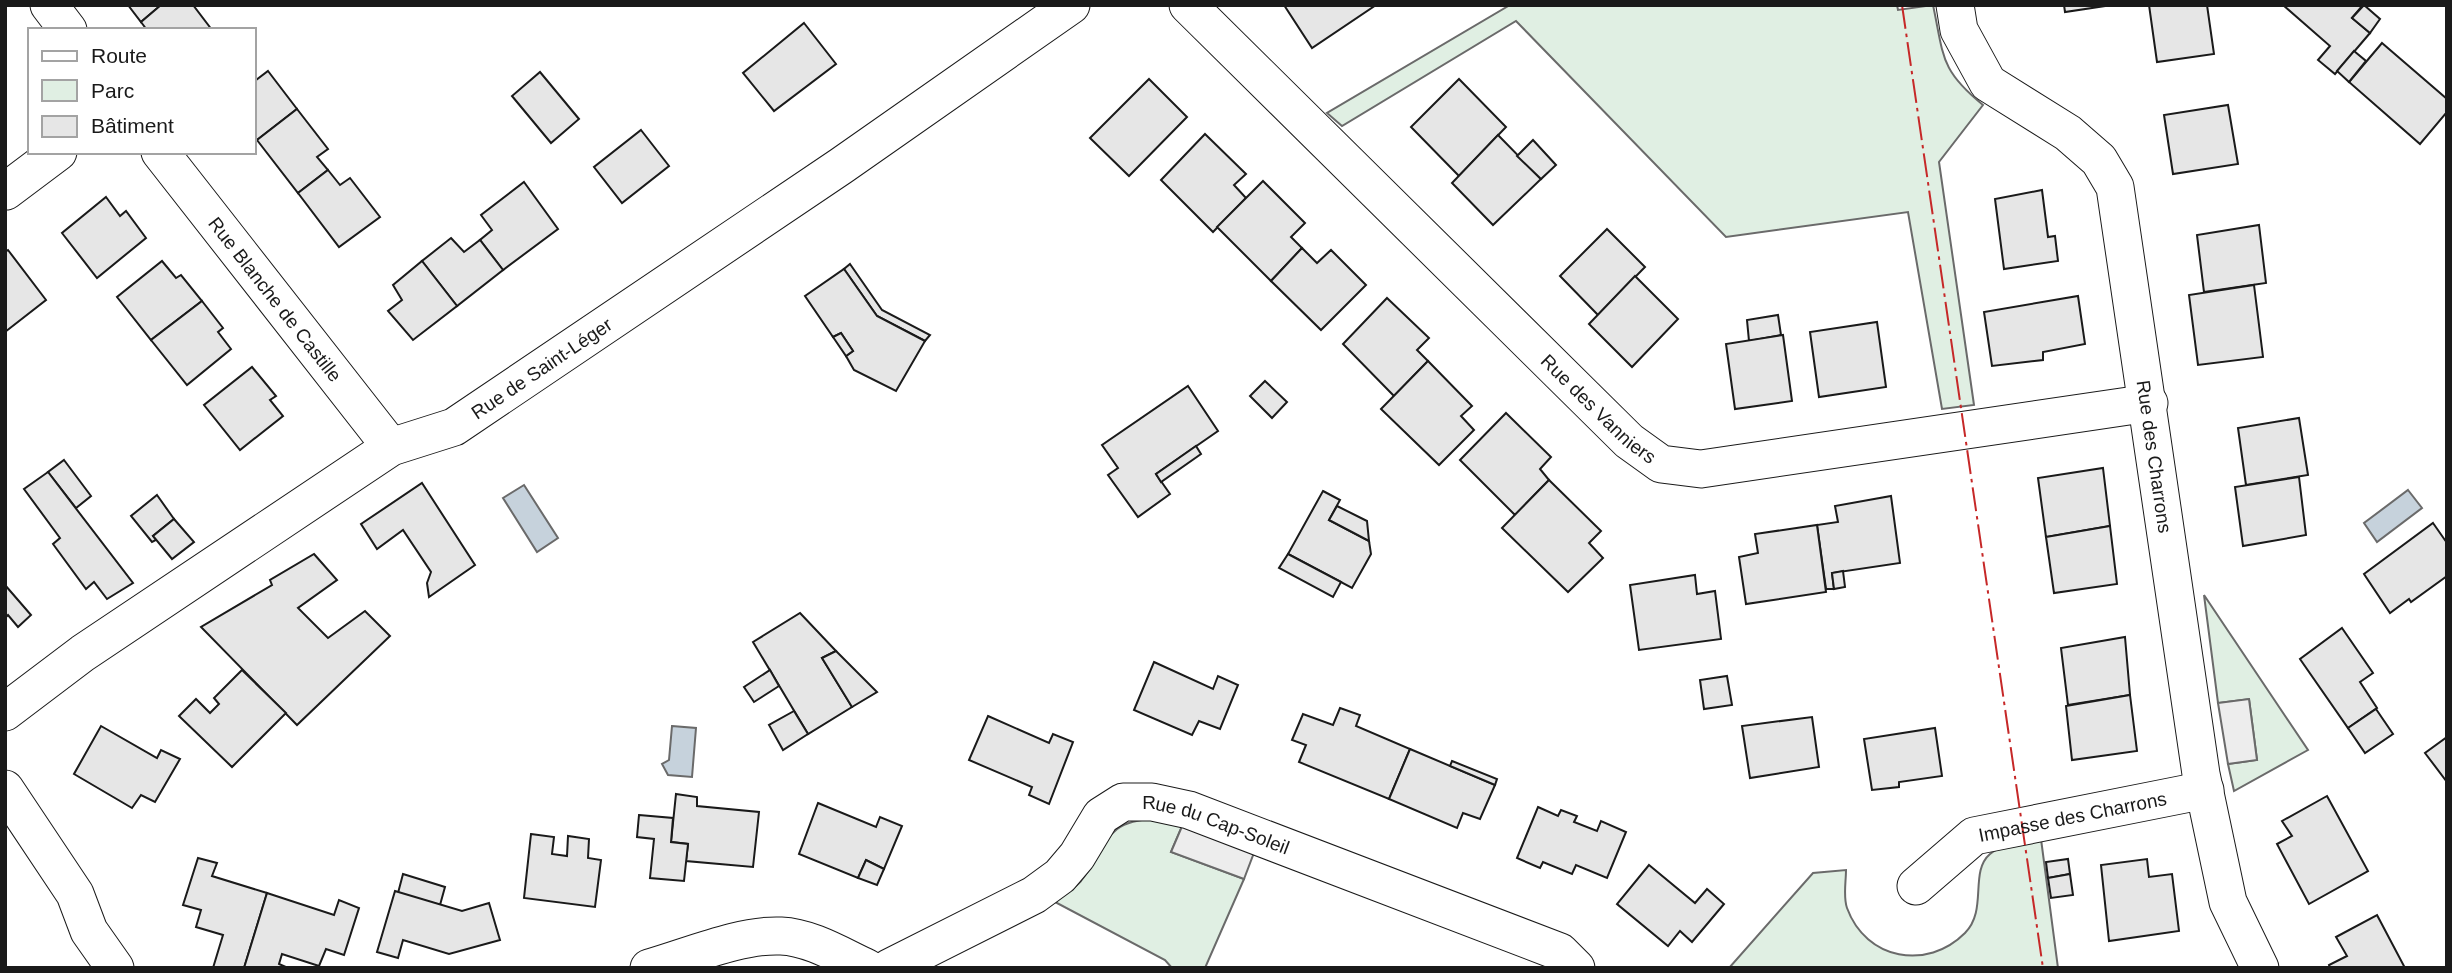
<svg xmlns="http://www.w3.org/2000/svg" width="2452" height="973" font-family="Helvetica,sans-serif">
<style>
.green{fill:#e0efe3;stroke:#6a6a6a;stroke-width:2}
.parking{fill:#ededed;stroke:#6a6a6a;stroke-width:2}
.water{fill:#c6d2dc;stroke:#6a6a6a;stroke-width:2}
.building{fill:#e6e6e6;stroke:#1a1a1a;stroke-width:2}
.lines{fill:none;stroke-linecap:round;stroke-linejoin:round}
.minor-casing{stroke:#1a1a1a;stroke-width:39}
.minor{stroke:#fff;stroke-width:37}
.power{stroke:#c62828;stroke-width:2;stroke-dasharray:24 5 3.5 5;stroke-linecap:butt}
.labels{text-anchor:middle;stroke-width:5;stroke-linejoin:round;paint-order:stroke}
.street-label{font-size:19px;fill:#1a1a1a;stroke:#fff}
</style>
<rect width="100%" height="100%" fill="#fff"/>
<g class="green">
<path d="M1510 5H1897L1898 10 1933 5C1944 57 1940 70 1983 105L1939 162 1974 405 1942 409 1908 212 1726 237 1516 21 1342 126 1327 113Z"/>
<polygon points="2204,595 2308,750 2234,791 2228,764 2257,760 2249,699 2218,703"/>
<path d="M1155 819 1183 824 1171 852 1244 879 1205 968H1172L1165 960 1055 902C1063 895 1074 889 1081 881 1108 847 1103 820 1155 819Z"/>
<path d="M2041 839 2058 968H1729L1813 873 1846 870C1846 882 1843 897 1847 908 1866 960 1927 971 1965 933 1988 910 1969 872 1990 854 2004 842 2024 842 2041 839Z"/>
</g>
<g class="parking">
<polygon points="2249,699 2257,760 2228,764 2218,703"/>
<polygon points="1183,824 1255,850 1244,879 1171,852"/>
</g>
<g class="water">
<polygon points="524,485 558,538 537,552 503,498"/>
<polygon points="2408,490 2422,508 2377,542 2364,523"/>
<polygon points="672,726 696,728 692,777 668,775 662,764 669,760"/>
</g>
<g class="building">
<polygon points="128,5 161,5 141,22"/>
<polygon points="161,5 193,5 212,30 147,30 141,22"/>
<polygon points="1284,5 1376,5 1312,48"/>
<polygon points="2064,5 2112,5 2065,12"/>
<polygon points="2149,5 2207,5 2214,54 2157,62"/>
<polygon points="2283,5 2363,5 2352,18 2370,33 2335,74 2318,60 2330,46"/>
<polygon points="2364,5 2380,19 2370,33 2352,18"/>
<polygon points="804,23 836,64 774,111 743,73"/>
<polygon points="2382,43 2447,99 2447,112 2420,144 2349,82"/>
<polygon points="2354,51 2366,61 2349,82 2337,71"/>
<polygon points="268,71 297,109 257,140 254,137 254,77 256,80"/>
<polygon points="540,72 579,119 551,143 512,96"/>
<polygon points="1149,79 1187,117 1129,176 1090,138"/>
<polygon points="1459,79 1506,127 1459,176 1411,127"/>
<polygon points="2228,105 2238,164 2173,174 2164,115"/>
<polygon points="297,109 328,149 317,157 328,170 298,193 257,140"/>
<polygon points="641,130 669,166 622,203 594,167"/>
<polygon points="1205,134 1246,174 1234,185 1246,198 1213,232 1161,180"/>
<polygon points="1498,135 1541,179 1493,225 1452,183"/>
<polygon points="1533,140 1556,165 1541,179 1517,156"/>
<polygon points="328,170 340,185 350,178 380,217 339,247 298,193"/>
<polygon points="1263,181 1305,223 1291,237 1302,248 1271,281 1217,227"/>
<polygon points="524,182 558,229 503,270 480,240 492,230 481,215"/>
<polygon points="2042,190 2048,237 2055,236 2058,261 2004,269 1995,199"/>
<polygon points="106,197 120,216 126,211 146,238 97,278 62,233"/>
<polygon points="2259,225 2266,283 2204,292 2197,235"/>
<polygon points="1607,229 1645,267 1598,315 1560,276"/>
<polygon points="451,238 464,252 480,240 503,270 457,306 422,261"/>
<polygon points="1302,248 1317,263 1331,250 1366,285 1321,330 1271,281"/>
<polygon points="8,250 46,300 5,332 5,252"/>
<polygon points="162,261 176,278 181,275 202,301 151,340 117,297"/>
<polygon points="422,261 457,306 413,340 388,311 402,300 393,285"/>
<polygon points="850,264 882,310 930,335 925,341 877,316 844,269"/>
<polygon points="844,269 877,316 925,341 896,391 854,370 846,356 853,351 841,333 833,337 805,296"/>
<polygon points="1635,276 1678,319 1632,367 1589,324"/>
<polygon points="2254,285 2263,357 2198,365 2189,295"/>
<polygon points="2078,296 2085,344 2043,352 2043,360 1992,366 1984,312"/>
<polygon points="1387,298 1429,338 1417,350 1428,361 1394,396 1343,344"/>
<polygon points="202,301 223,328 218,332 231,349 187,385 151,340"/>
<polygon points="1778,315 1781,335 1749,341 1747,320"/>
<polygon points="1877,322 1886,387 1819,397 1810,332"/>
<polygon points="841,333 853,351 846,356 833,337"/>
<polygon points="1783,335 1792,401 1735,409 1726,344"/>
<polygon points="1428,361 1472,406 1461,416 1474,430 1439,465 1381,409"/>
<polygon points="252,367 276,396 270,400 283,416 240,450 204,405"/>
<polygon points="1265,381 1287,402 1272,418 1250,396"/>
<polygon points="1188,386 1218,431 1156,474 1170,494 1138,517 1108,475 1118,468 1102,445"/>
<polygon points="1506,413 1551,457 1540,469 1549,480 1515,515 1460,460"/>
<polygon points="2299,418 2308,475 2246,485 2238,428"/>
<polygon points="1196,446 1201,454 1161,482 1156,474"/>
<polygon points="64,460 91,496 76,508 48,472"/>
<polygon points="2103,468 2110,526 2046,537 2038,478"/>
<polygon points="48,472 133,583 107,599 94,582 86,589 53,544 60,538 24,489"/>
<polygon points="2299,477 2306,535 2243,546 2235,487"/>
<polygon points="1549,480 1601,531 1589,543 1603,558 1568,592 1502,528"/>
<polygon points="422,483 475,565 429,597 427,583 431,572 403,530 377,549 361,524"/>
<polygon points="1323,491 1340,500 1329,520 1369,541 1371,554 1352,588 1288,554"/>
<polygon points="157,495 174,519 153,536 156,540 152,542 131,516"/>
<polygon points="1891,496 1900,563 1832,573 1834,589 1826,589 1817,525 1838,522 1835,506"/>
<polygon points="1337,506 1367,521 1369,541 1329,520"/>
<polygon points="174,519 194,542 172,559 153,536"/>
<polygon points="2433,523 2447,543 2447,576 2411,602 2409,599 2390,613 2364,574"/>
<polygon points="1817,525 1826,592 1746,604 1739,557 1758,553 1755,534"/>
<polygon points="2110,526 2117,584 2054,593 2046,537"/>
<polygon points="314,554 337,580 298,608 328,638 365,611 390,636 297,725 201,627 272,585 270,580"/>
<polygon points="1288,554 1341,582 1333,597 1279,568"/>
<polygon points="1843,571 1845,587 1834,589 1832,573"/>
<polygon points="1695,575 1697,594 1715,591 1721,639 1639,650 1630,585"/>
<polygon points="5,585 31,615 18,627 8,615 5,618"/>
<polygon points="800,613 836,651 822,658 852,707 808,734 753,642"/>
<polygon points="2342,628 2373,673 2360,682 2377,708 2348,728 2300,659"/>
<polygon points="2125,637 2130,695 2068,705 2061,648"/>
<polygon points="836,651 877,692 852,707 822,658"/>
<polygon points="1154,662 1213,689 1218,676 1238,685 1220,729 1199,721 1192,735 1134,710"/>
<polygon points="242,670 286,713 232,767 179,716 196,699 210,713 219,704 214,698"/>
<polygon points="770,670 779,686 754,702 744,687"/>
<polygon points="1727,676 1732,705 1704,709 1700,680"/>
<polygon points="2130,695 2137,751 2072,760 2066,706"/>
<polygon points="1340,708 1360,715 1356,726 1410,749 1389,799 1299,762 1306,745 1292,740 1303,714 1333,725"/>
<polygon points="2376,709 2393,734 2365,753 2348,728"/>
<polygon points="794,711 808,734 783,750 769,725"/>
<polygon points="988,716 1049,743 1053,734 1073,742 1049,804 1029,795 1032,787 969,760"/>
<polygon points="1812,717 1819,767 1750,778 1742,726"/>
<polygon points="101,726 157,758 161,750 180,759 155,802 141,795 132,808 74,774"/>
<polygon points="1935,728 1942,776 1899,782 1899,787 1872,790 1864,739"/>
<polygon points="2447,737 2447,782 2425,753"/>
<polygon points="1410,749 1495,785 1480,819 1463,813 1457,828 1389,799"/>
<polygon points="1452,761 1497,779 1495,785 1450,766"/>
<polygon points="676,794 697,797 697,806 759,812 753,867 686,861 688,844 671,842"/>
<polygon points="2327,796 2368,871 2309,904 2277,844 2292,836 2282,821"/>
<polygon points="818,803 876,827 880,817 902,826 884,869 866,860 858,878 799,854"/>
<polygon points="1538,807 1558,816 1561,810 1577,816 1574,822 1597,831 1601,821 1626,832 1607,878 1576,865 1572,874 1543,862 1540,868 1517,858"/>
<polygon points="639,815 673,818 671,842 688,844 684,881 650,878 654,839 637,837"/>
<polygon points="531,834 554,837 552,854 567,856 568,836 589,839 588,858 601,860 595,907 524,898"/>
<polygon points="198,858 217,863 212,876 267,893 244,968 213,968 223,935 196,927 201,910 183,905"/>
<polygon points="2068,859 2070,874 2048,878 2046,862"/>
<polygon points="2147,859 2149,877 2172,874 2179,931 2109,941 2101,865"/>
<polygon points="866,860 884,869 877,885 858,878"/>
<polygon points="1649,865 1695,903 1707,889 1724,904 1692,942 1680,931 1668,946 1617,904"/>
<polygon points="403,874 445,887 440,905 398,893"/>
<polygon points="2070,874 2073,895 2051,898 2048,878"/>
<polygon points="395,891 462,911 489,903 500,940 449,954 403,940 398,958 377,952"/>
<polygon points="267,893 334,915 339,900 359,908 344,955 326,949 319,966 282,954 279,964 288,968 244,968"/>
<polygon points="2377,915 2405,968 2330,968 2329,965 2347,956 2336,937"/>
</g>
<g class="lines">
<g class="minor-casing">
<g id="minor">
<polyline points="49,5 68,30"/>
<path id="s1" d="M1188 5 1629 441 1661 464 1701 469 2149 403"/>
<path id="s2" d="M1955 5 1959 30 1988 83 2068 133 2099 160 2115 187 2201 774 2228 902 2260 968"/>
<path id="s3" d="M160 152 391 447"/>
<polyline points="6,191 58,152"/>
<path id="s4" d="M5 712 83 653 391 447 454 427 841 166 1071 5"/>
<polyline points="5,789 75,894 89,931 115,968"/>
<path id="s5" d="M1916 886 1974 836 2205 790"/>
<path d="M649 968C688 957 741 934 781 936 810 937 841 956 867 968"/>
<path id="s6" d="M889 968 1034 895 1060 876 1077 856 1101 816 1123 802H1152L1189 810 1560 952 1576 968"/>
</g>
</g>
<use href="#minor" class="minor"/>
<polyline class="power" points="1902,5 2043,968"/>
</g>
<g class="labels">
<g class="street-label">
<text dy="7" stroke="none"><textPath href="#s3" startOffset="187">Rue Blanche de Castille</textPath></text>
<text dy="7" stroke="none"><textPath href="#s4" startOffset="640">Rue de Saint-Léger</textPath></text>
<text dy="7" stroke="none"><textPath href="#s1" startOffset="576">Rue des Vanniers</textPath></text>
<text dy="7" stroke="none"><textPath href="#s2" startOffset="525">Rue des Charrons</textPath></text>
<text dy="7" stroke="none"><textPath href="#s5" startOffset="177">Impasse des Charrons</textPath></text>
<text dy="7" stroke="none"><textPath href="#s6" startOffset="390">Rue du Cap-Soleil</textPath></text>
</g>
</g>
<rect width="2452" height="973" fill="none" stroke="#1a1a1a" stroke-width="14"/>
<rect x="28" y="28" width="228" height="126" fill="#ffffff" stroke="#a3a3a3" stroke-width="2"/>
<rect x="42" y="51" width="35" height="10" fill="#ffffff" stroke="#a3a3a3" stroke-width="2"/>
<text x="91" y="63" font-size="21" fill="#1a1a1a">Route</text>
<rect x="42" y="80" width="35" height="21" fill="#e0efe3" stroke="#a3a3a3" stroke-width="2"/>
<text x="91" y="98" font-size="21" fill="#1a1a1a">Parc</text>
<rect x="42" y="116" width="35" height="21" fill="#e6e6e6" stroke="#a3a3a3" stroke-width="2"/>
<text x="91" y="133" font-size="21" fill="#1a1a1a">Bâtiment</text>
</svg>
